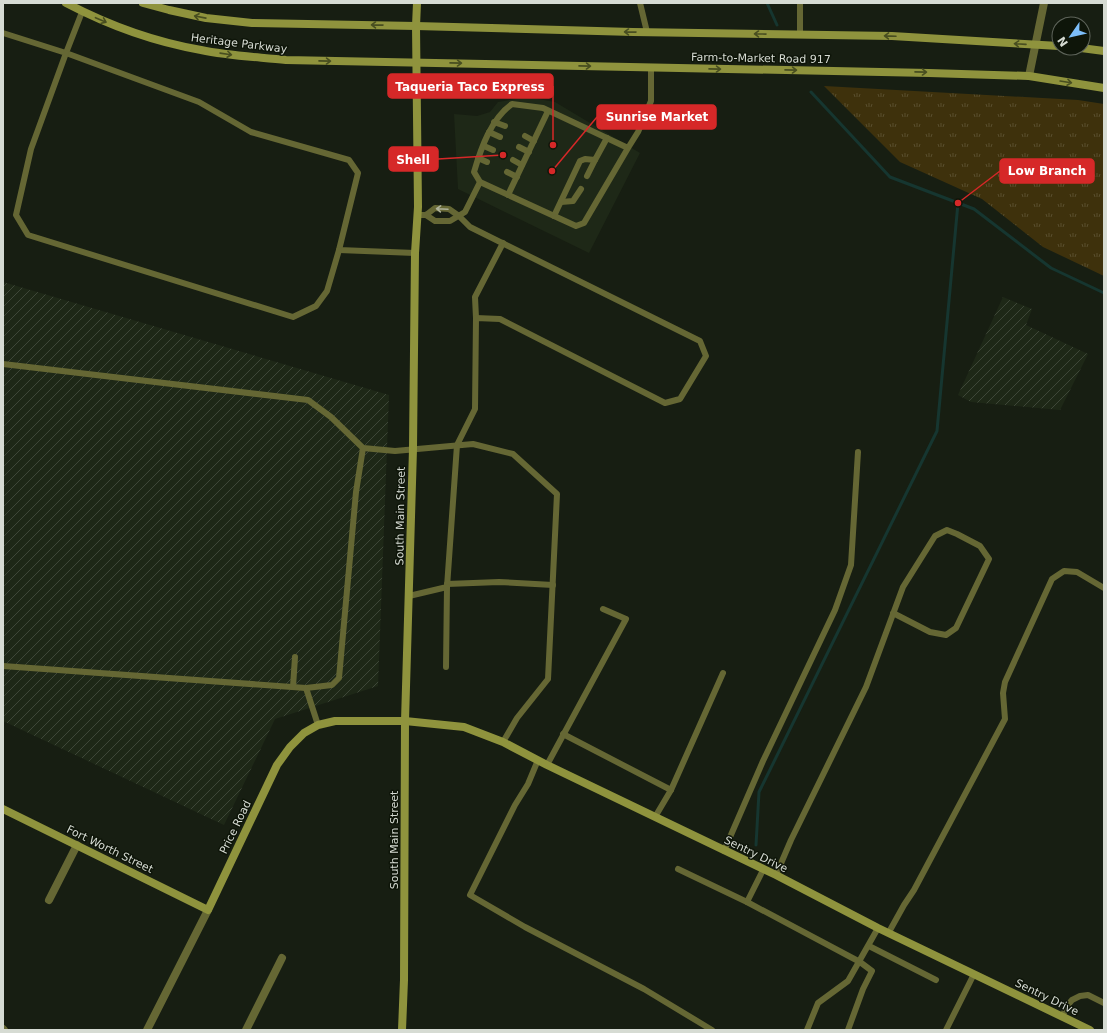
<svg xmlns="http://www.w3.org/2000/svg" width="1107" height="1033" font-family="'DejaVu Sans',sans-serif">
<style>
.built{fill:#1e2817}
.industrial{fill:url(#industrial-furrows)}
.grass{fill:url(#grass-tufts)}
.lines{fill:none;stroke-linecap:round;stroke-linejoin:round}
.stream{stroke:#163630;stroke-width:3}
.lane{stroke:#656734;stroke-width:6}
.street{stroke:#656734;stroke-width:8}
.secondary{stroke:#8f933d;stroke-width:8}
.oneway{stroke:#484e20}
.oneway2{stroke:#aeb29b}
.labels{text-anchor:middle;stroke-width:3;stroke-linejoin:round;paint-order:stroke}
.street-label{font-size:11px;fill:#d6dbd3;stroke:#0e1509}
.leader{fill:none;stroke:#d62828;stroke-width:1.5}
.callout-dot{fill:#d62828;stroke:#0e1509;stroke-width:1.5}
.callout{fill:#d62828;stroke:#d62828;stroke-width:1.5}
.callout-label{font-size:12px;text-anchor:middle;font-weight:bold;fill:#fff}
</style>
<defs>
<pattern id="industrial-furrows" width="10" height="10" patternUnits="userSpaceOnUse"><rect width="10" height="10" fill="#1e2817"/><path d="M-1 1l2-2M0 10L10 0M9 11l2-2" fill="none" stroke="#3e4738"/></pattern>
<pattern id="grass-tufts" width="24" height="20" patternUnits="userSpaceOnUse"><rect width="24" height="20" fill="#3e310c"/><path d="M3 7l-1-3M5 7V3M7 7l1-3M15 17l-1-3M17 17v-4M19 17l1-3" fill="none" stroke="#594e2e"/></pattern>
</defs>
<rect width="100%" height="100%" fill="#171e12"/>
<polygon class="built" points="527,97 555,102 640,153 589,253 458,189 454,114 477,116 490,112 498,102"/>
<g class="industrial">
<polygon points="3,282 389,395 378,686 275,719 224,825 3,721"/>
<polygon points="1003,297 1032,309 1026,325 1088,354 1060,410 971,402 958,395"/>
</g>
<polygon class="grass" points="824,86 1078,100 1104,104 1104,276 1043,247 982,199 900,162"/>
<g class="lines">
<g class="stream">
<polyline points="767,3 777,25"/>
<polyline points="811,92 890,177 974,209 1051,268 1104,293"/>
<polyline points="756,845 759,792 937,431 958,203"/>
</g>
<g class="lane">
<polyline points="640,3 647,32"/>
<polyline points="800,3 800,35"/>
<polyline points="82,12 66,53 199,102 251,132 349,160 358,173 339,250 415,253"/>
<polyline points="3,33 66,53 31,149 16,215 28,235 293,317 316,306 327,291 339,250"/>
<polyline points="494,122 505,126"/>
<polyline points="489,132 500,137"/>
<polyline points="525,136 534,141"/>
<polyline points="484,146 493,150"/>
<polyline points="519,147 529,152"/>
<path d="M628 148 584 223 576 226 480 182 474 172C481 148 491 119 512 104L543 108 628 148 638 132 651 101V67"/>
<polyline points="478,158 487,162"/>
<polyline points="513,160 522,165"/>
<polyline points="507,172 517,177"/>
<polyline points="587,176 595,160"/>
<polyline points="508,195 548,111"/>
<polyline points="561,202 573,201 581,189"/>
<polyline points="426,215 435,221 450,221 465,212 480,182"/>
<polyline points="554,216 580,161 585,159 595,160 607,138"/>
<polyline points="476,318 475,297 503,243"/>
<polyline points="3,364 308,400 331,417 363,448 395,451 473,444 513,454 557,494 548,679 517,718 503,742"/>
<polyline points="447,584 499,582 553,585"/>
<polyline points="409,596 447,587 457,445 475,409 476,318 500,319 665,403 680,399 706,356 700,341 470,227 459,216 449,209 435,208 426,215 417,215"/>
<polyline points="3,666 306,688 332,685 339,678 356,492 363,448"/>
<polyline points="446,667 447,587"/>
<polyline points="293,687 295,657"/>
<polyline points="306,688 318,725"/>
<polyline points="563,734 671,790"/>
<polyline points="538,760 528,784 515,805 470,895 525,927 644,989 712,1030"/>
<polyline points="547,765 626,619 603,609"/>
<polyline points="655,817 671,790 723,673"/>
<polyline points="724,851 763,761 835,610 851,565 858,452"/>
<polyline points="678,869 747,902"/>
<polyline points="763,870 747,902 860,962 872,971 863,989 848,1030"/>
<polyline points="776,875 791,840 866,687 903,587 935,536 947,530 957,534 980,546 989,559 956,628 946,635 930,632 893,613"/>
<polyline points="889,932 904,905 914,890 1005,719 1003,693 1005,682 1052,579 1064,571 1077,572 1104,588"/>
<polyline points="869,946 936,980"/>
<polyline points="1062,1017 1067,1006 1072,1000 1080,996 1088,995 1104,1003"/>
<polyline points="807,1030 818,1003 848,981 878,928"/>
<polyline points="946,1030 974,974"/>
</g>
<g class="street">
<polyline points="1029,76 1044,3"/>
<polyline points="49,900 77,845"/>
<polyline points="3,1029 4,1030"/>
<polyline points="147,1030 208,910"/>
<polyline points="246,1030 282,958"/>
</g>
<g class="secondary">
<path d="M66 3C108 25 155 42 201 50 229 56 258 57 286 60L929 73 1029 76 1104 88"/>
<polyline points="143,3 169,10 206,18 252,23 416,26 633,32 892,36 1059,46"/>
<polyline points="1081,48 1104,51"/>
<polyline points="3,809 208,910 277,765 290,747 304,733 318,725 335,721 405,721 464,727 503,742 547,765 776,875 878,928 1090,1030"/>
<polyline points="402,1030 404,980 405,721 413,449 415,253 418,207 416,26 417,3"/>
</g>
</g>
<defs><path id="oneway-shaft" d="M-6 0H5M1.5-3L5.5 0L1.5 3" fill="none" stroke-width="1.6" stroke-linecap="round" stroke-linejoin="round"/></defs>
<g class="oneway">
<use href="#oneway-shaft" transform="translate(200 17) rotate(-169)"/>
<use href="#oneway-shaft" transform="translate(101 20) rotate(23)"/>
<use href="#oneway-shaft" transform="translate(377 25) rotate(-179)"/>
<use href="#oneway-shaft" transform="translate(630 32) rotate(-179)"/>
<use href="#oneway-shaft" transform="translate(760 34) rotate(-179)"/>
<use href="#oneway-shaft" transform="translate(890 36) rotate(-178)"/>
<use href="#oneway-shaft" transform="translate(1020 44) rotate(-176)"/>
<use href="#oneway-shaft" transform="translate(226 54) rotate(8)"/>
<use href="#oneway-shaft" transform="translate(325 61) rotate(1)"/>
<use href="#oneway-shaft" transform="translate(456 63) rotate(1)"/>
<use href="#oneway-shaft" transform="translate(585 66) rotate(1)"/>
<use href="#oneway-shaft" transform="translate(715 69) rotate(1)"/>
<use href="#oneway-shaft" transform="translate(791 70) rotate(1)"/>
<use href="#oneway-shaft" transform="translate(921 72) rotate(1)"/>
<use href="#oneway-shaft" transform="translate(1066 82) rotate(9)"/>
</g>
<use class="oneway2" href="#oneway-shaft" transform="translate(442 209) rotate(-177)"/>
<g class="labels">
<g class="street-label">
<text transform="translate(239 43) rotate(7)" y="4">Heritage Parkway</text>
<text transform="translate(761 58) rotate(1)" y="4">Farm-to-Market Road 917</text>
<text transform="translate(400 516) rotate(-89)" y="4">South Main Street</text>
<text transform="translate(235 827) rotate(-64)" y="4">Price Road</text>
<text transform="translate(394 840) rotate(-90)" y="4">South Main Street</text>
<text transform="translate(110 849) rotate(26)" y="4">Fort Worth Street</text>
<text transform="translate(756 854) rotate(26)" y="4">Sentry Drive</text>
<text transform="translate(1047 997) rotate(26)" y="4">Sentry Drive</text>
</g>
</g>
<path class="leader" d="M553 145L553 86M552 171L597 117M503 155L438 159M958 203L1000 171"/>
<g class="callout-dot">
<circle cx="553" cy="145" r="4"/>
<circle cx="552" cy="171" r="4"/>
<circle cx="503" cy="155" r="4"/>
<circle cx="958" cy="203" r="4"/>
</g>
<g class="callout">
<rect x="388" y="74" width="165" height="24" rx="4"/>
<rect x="597" y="105" width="119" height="24" rx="4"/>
<rect x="389" y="147" width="49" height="24" rx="4"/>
<rect x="1000" y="159" width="94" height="24" rx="4"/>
</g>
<g class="callout-label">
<text x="470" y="91">Taqueria Taco Express</text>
<text x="657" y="121">Sunrise Market</text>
<text x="413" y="164">Shell</text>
<text x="1047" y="175">Low Branch</text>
</g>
<rect width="1107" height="1033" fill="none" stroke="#d6dbd3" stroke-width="8"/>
<g transform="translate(1071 36) rotate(236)"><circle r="19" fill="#0e1509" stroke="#5e645a"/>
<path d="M0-3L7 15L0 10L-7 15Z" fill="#7cbef9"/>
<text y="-6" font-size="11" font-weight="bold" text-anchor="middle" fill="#d6dbd3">N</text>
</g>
</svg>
